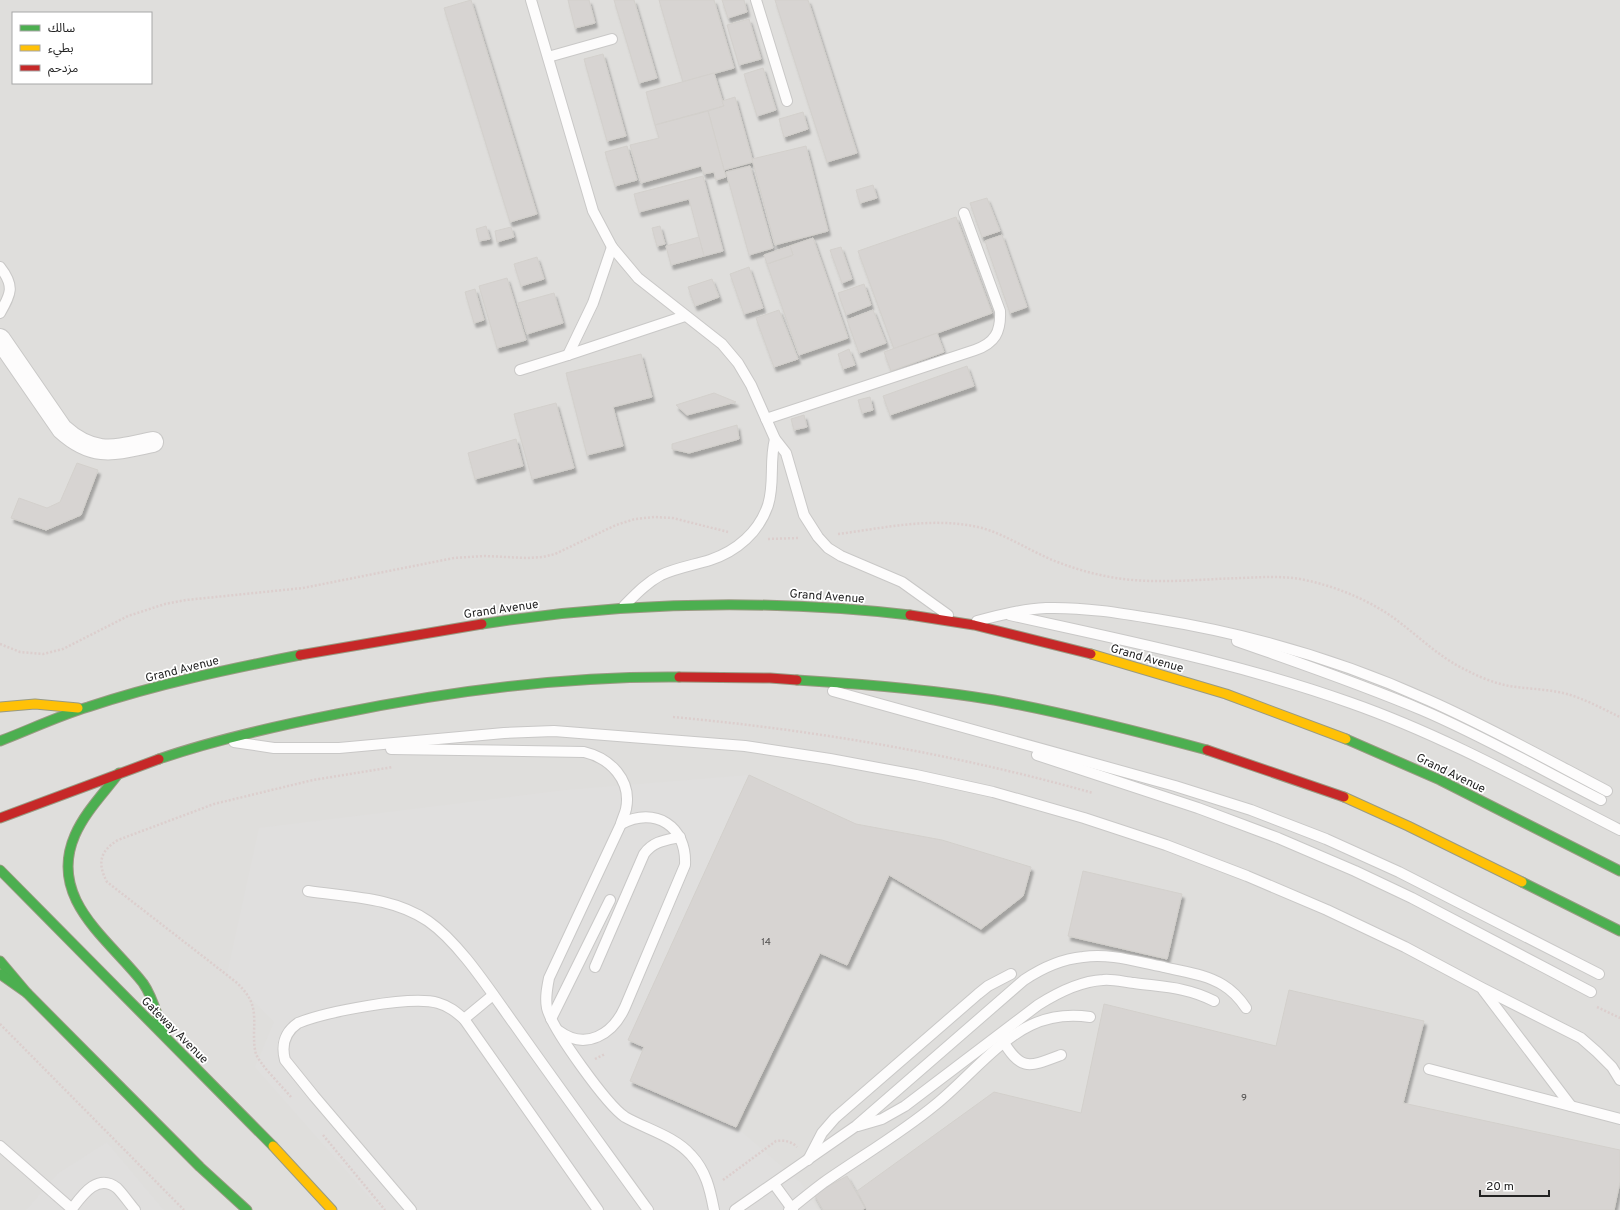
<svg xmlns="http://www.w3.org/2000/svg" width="1620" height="1210" font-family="Overpass,'Noto Sans Arabic',sans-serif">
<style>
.residential{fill:#dfdedc;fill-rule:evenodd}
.parking{fill:#e0dfde}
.building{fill:#d7d4d2;stroke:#d3d0cc;filter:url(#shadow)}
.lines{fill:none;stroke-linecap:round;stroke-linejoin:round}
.lane-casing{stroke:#c9c8c7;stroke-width:12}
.street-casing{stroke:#c9c8c7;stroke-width:22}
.fast-casing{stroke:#999a82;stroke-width:11}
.slow-casing{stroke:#999a82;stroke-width:11}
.jam-casing{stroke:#999a82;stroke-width:11}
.path{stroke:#dccecd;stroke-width:2.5;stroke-dasharray:2 2;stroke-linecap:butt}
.lane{stroke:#fdfcfc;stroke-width:10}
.street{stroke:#fdfcfc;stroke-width:20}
.fast{stroke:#4caf50;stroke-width:9}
.slow{stroke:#ffc107;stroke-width:9}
.jam{stroke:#c62828;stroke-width:9}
.labels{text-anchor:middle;stroke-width:3.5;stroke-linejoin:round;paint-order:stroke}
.number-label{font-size:10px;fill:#4f4e4e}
.street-label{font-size:12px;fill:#222;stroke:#fff}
</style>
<defs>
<filter id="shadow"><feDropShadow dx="2.5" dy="4.5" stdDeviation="1" flood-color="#0004"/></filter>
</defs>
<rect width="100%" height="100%" fill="#f0eeeb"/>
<path class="residential" d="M0 0H1620V1210H0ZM13 13H151V83H13Z"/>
<g class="parking">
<polygon points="749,775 628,1040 644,1047 630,1081 736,1127 801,1183 818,1210 381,1210 255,1067 274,1022 227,974 259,828 566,790"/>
<polygon points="107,1142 164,1210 26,1210 57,1174"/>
</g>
<g class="building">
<polygon points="471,0 537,214 510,222 444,8"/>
<polygon points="568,0 589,0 595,23 575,28"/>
<polygon points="614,0 634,0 657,78 639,83"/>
<polygon points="659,0 714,0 734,68 683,82"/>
<polygon points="722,0 744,0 747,12 728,18"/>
<polygon points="775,0 808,0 857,153 827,162"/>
<polygon points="749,19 761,59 739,65 727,25"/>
<polygon points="603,54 626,136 607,141 584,59"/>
<polygon points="763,68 776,110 757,116 744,74"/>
<polygon points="714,73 724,106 655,125 646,92"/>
<polygon points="735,97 753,162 724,170 708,111 724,106 722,101"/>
<polygon points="708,111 726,177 716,180 714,172 704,174 701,166 641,183 630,145 659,138 655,125"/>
<polygon points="803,112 808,129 784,137 779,119"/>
<polygon points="627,146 637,180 615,186 605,152"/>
<polygon points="806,146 828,231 775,245 752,159"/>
<polygon points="750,166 773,248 749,255 726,172"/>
<polygon points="703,176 723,251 704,256 689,199 639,212 634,194"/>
<polygon points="873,185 877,198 860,203 856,190"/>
<polygon points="987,198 1000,231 982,237 970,203"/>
<polygon points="956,217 992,313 894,349 858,251"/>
<polygon points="486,226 490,239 479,241 476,229"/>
<polygon points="660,226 665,244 657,246 652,228"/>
<polygon points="511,227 514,237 497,242 495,231"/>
<polygon points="1002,235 1027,307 1010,313 985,241"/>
<polygon points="699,237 704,256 671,265 666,246"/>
<polygon points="813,238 848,338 799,355 767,264 793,255 790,246"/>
<polygon points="790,246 793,255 767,264 764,255"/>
<polygon points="841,247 852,279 842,283 830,250"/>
<polygon points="537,257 544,279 521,286 514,264"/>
<polygon points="749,267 763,308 744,314 730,274"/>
<polygon points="507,278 526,340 497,348 479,286"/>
<polygon points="712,279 719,297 695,306 688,287"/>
<polygon points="864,284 871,305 846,315 838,293"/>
<polygon points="475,289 484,320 474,323 465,292"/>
<polygon points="554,293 563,323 527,334 518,303"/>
<polygon points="779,310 798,359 774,367 756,318"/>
<polygon points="873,310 886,343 859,353 847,320"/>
<polygon points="937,333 944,352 891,371 884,352"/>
<polygon points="849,349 855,365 843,369 838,354"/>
<polygon points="641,354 652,397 613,407 623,446 587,455 566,373"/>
<polygon points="967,366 974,386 890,415 883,396"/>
<polygon points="714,393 736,402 687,415 676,405"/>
<polygon points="870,397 873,410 862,413 858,400"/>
<polygon points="556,403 574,468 532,479 514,414"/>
<polygon points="804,415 807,427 794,430 791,419"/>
<polygon points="737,425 739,439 689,453 672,449 672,444"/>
<polygon points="516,439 523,466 475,479 468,453"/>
<polygon points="77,463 98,470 81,515 46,530 11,518 19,498 47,508 60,502"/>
<polygon points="749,775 856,824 942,840 1031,867 1023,896 981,929 889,875 847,965 820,953 736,1127 630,1081 644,1047 628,1040"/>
<polygon points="1083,871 1182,894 1167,959 1068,936"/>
<polygon points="1289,990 1424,1021 1403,1103 1620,1150 1620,1182 1614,1210 867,1210 857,1191 994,1092 1081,1113 1104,1004 1276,1046"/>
<polygon points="847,1176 865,1208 862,1210 823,1210 814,1194"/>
</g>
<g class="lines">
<g class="lane-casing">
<g id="lane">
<polyline points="531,0 593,211 612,247 638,278 722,344 738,363 751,385 775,439 786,453 804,515 818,537 828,548 841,556 902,582 948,615"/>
<polyline points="756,0 787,101"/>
<polyline points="548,57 612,39"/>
<path d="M0 267C15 286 11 294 0 313"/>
<polyline points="568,355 593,303 612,247"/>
<polyline points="520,370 568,355 685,316"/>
<path d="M766 419 975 350C995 343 1001 332 1000 311L964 213"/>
<path d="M624 606C635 595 646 583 661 575 676 568 694 565 710 560 737 551 759 532 768 505 775 483 769 462 775 439"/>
<path d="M1010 615C1126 641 1239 663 1351 703 1445 736 1532 785 1620 830"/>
<path d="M977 621C1000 615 1023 609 1046 608 1083 607 1120 613 1156 619 1249 634 1342 661 1428 700 1489 727 1548 760 1607 791"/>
<path d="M1237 641C1299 663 1361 684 1422 710 1483 736 1542 770 1601 800"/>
<polyline points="833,691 1175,786 1251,810 1326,839 1399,872 1599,974"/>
<polyline points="234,742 274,748 339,748 504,733 554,731 745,746 830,759 916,775 993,792 1084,818 1166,845 1247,876 1327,910 1405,947 1482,988 1581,1038 1597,1052 1612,1067 1620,1080"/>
<path d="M391 749 584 752C610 758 632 780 626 809 625 814 622 819 621 824L549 978C547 988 545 998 547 1008 552 1029 607 1105 625 1117 646 1129 674 1136 691 1155 706 1171 710 1189 714 1210"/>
<polyline points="1037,755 1198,808 1278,838 1355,871 1412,898 1591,992"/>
<path d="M308 891C348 897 393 897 428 921 461 944 492 994 517 1028 560 1089 604 1149 648 1210"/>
<path d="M595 967 644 854C653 841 666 840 680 837"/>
<polyline points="1483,990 1571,1106"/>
<polyline points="464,1019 493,995"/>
<polyline points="551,1019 610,900"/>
<path d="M559 1031C586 1051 613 1034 625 1007L685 865C687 826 655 806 621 824"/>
<path d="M1001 1038C1021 1071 1027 1068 1061 1055"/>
<polyline points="1429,1069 1620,1119"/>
<path d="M858 1126 882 1119 905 1106 1038 1005C1057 993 1080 981 1103 980 1113 979 1124 982 1134 983 1163 987 1187 987 1214 1001"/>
<polyline points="0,1146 72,1209"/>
<polyline points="808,1160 822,1133 835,1118 978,994 988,986 1011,974"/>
<polyline points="774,1184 793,1210"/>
<path d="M71 1210C81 1197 97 1172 117 1188 123 1194 129 1203 135 1210"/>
<path d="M411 1210 314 1096 285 1060C281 1045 285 1032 298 1023 325 1012 411 995 438 1003 449 1006 456 1012 464 1019L598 1210"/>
<path d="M735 1210 856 1126 1024 980C1042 968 1061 959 1083 957 1111 953 1137 962 1164 967 1184 972 1205 974 1223 985 1233 991 1240 999 1246 1008"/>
<path d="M789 1210C800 1201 811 1192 823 1183 860 1157 900 1134 935 1105 965 1081 997 1041 1031 1025 1050 1016 1069 1014 1090 1017"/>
</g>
</g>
<g class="street-casing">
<path id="street" d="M0 339 62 429C94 458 115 450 153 442"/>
</g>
<g class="fast-casing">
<g id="fast">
<path d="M482 624C623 602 768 599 910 615"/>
<path d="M797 680C863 684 929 689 994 700 1066 713 1136 731 1207 750"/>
<polyline points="1346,739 1440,780 1620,871"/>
<path d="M0 741C29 730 58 716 88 707 157 684 229 669 300 655"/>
<path d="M159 759C217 739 276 726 337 714 449 691 564 676 679 677"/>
<path d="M119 773C104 793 85 812 75 835 47 899 109 939 143 983 153 997 157 1015 163 1031"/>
<polyline points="0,870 273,1146"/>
<polyline points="1522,882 1620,931"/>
<polyline points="0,961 27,993 200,1167 247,1210"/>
<polyline points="0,974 27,993"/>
</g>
</g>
<g class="slow-casing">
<g id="slow">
<polyline points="1091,654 1226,694 1346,739"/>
<polyline points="0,707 35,704 78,708"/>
<polyline points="1344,797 1408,826 1522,882"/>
<polyline points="273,1146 332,1210"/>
</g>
</g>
<g class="jam-casing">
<g id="jam">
<polyline points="910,615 974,625 1091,654"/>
<polyline points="300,655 482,624"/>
<polyline points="679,677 770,678 797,680"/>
<polyline points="1207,750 1344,797"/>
<polyline points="0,818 159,759"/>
</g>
</g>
<g class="path">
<path d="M838 534C885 528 934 516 982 528 1006 535 1027 549 1050 559 1069 567 1089 573 1110 577 1153 585 1199 579 1242 578 1262 577 1281 576 1300 579 1331 585 1359 596 1385 612 1413 630 1436 656 1466 670 1479 677 1494 683 1509 686 1528 689 1548 689 1567 694 1585 699 1603 709 1620 717"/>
<polyline points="768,539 799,538"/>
<polyline points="0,644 20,652 43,654 63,649 128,616 165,604 186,600 303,588 454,558 485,556 527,558 543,557 555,554 616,525 635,519 654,517 673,518 728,532"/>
<path d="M673 717C815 730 955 754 1093 793"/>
<polyline points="1597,1007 1620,1018"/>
<polyline points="0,1024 184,1210"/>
<polyline points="595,1059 605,1054"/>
<path d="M291 1097C282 1086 261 1066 256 1054 254 1047 254 1040 254 1032 255 1009 254 999 236 982L107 882C97 863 100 851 118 840L214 804 313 780 393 767"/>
<polyline points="323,1135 385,1210"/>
<path d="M723 1180 776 1141C784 1140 791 1141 797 1147"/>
</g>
<use href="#lane" class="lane"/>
<use href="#street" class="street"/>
<use href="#fast" class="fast"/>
<use href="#slow" class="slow"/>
<use href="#jam" class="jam"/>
</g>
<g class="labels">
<g class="number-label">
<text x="766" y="945">14</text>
<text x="1244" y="1101">9</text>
</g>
<g class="street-label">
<text transform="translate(827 596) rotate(4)" y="4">Grand Avenue</text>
<text transform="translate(501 609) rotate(-8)" y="4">Grand Avenue</text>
<text transform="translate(1147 658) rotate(16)" y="4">Grand Avenue</text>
<text transform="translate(182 669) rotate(-14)" y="4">Grand Avenue</text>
<text transform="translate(1451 773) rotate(26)" y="4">Grand Avenue</text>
<text transform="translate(175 1030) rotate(45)" y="4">Gateway Avenue</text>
</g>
</g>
<rect x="12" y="12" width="140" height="72" fill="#ffffff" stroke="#a7a7a7"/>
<rect x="20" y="25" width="20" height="6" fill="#4caf50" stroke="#a7a7a7"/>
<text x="48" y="32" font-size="12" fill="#222222">سالك</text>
<rect x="20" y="45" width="20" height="6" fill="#ffc107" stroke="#a7a7a7"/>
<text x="48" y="52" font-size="12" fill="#222222">بطيء</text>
<rect x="20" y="65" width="20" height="6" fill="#c62828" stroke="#a7a7a7"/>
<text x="48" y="72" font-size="12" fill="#222222">مزدحم</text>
<path d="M1480 1190v6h69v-6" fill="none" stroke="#222222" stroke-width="2"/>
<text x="1486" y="1190" font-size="12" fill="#222222" stroke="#ffffff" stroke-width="3" paint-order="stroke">20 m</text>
</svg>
